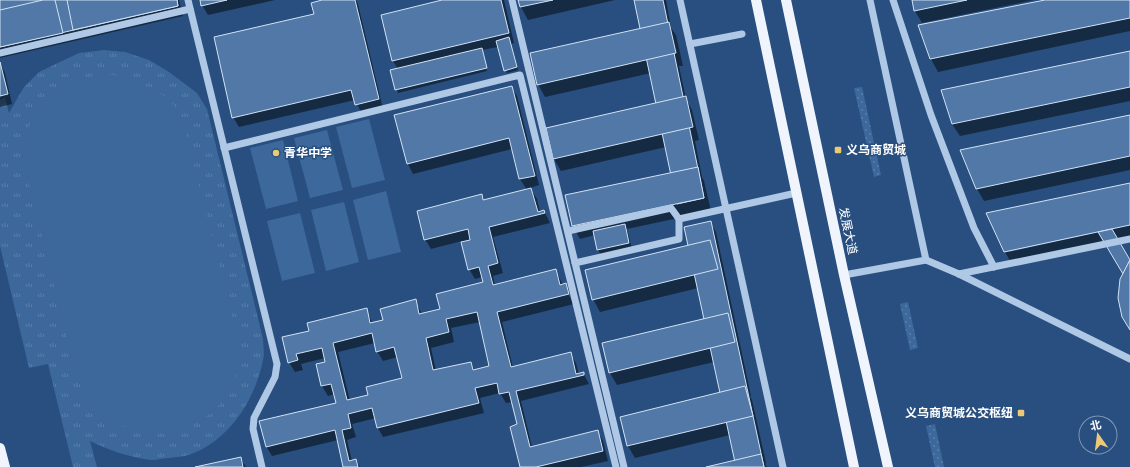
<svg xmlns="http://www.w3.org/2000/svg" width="1130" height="467" font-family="'Fira Sans Condensed','Noto Sans SC',sans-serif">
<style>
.grass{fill:url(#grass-dots)}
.park{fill:url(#park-tufts)}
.pitch{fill:#3d689c}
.shadow{fill:#0007;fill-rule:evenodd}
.building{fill:#5178a7;stroke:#d2e2f4;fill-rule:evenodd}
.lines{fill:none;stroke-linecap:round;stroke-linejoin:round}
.minor{stroke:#afc8e5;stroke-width:7}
.major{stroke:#f0f5fd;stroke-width:10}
.poi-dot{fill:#ecc976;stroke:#284f7f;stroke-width:1.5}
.labels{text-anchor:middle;stroke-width:3;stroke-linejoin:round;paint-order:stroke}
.poi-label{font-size:12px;font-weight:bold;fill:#fff;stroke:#284f7f;text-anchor:start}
.street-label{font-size:12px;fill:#fff;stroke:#284f7f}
</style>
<defs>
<pattern id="grass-dots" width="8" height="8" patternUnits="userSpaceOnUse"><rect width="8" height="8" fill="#3d689c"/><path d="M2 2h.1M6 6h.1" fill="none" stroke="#5a7fab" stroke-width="1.8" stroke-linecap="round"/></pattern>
<pattern id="park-tufts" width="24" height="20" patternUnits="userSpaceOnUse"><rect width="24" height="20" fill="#3d689c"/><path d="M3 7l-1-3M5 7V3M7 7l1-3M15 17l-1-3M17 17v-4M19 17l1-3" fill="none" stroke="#5a7fab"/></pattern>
</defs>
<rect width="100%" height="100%" fill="#284f7f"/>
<g class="grass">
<polygon points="862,87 881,175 874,177 854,88"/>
<polygon points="908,302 918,348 910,350 900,304"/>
<polygon points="935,424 944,467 935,467 926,426"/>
</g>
<path class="park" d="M104 50 125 52 149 60 169 72 197 93 207 109 263 339C263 346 265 354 263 360 255 401 227 444 185 456 180 457 175 457 170 458 164 458 157 460 152 460 132 458 108 450 90 441L97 467H73L48 364 29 368 0 246V100L5 98 9 113 24 87 39 72 79 53Z"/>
<g class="pitch">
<path d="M104 74 126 77 158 92 167 98 176 108 183 121 238 341C239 353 239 365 235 377 225 410 189 436 153 433 146 433 139 431 133 429 120 426 107 421 98 411 88 402 83 390 77 378L23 159C23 148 23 138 28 129 41 101 74 78 104 74Z"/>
<polygon points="369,119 385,180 352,188 336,127"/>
<polygon points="327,130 343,190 310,198 294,138"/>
<polygon points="283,140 298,201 266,209 250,148"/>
<polygon points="386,191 401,252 368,260 353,200"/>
<polygon points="344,202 359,262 326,271 311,210"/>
<polygon points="300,213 315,273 282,281 267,221"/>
</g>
<g class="shadow">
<polygon points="0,0 179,0 183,16 0,58"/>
<polygon points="201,0 275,0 208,15 202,5"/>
<polygon points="327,0 356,0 358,4 383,109 362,114 355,100 239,127 233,117"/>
<polygon points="446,0 504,0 514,43 511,44 518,70 507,73 498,47 482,50 487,71 398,93 391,71 398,69 393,61"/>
<polygon points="519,0 615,0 528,20 521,7"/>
<polygon points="635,0 666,0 671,28 676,35 683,66 679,66 686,99 692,110 699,140 695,141 702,177 704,181 711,211 627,229 632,249 602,257 598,250 595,235 580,239 573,226 567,196 672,174 666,147 561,171 554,159 657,103 651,73 545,97 538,84 641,29"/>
<polygon points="913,0 1034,0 922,23 915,11"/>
<polygon points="1050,0 1130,0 1130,31 938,72 931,59 920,26"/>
<polygon points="1130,52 1130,101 960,136 952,124"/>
<polygon points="0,63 5,73 12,104 0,107"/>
<path d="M511 87 517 96 539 185 530 188 537 199 540 212 544 211 550 223 493 237 503 273 493 276 495 286 556 271 563 285H566L571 294 572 298 570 294H568L574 304 502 322 513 368 570 354 576 363 579 375 583 373 589 384 521 401 532 447 598 432 603 441 608 461 581 467H521L518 425 513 402 506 403 500 393 480 398 484 413 383 437 378 428 376 418 352 424 356 437 347 440 352 461 356 460 360 467H344L338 440 272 456 266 446 337 404 335 394 328 396 322 386 317 365 327 363 325 358 301 364 303 370 295 372 289 362 310 331 366 310 373 324 384 321 415 301 422 314 441 310 484 283 482 277 475 279 469 269 462 241 431 249 425 239 481 196 484 201 527 190 520 179 512 149 413 174 408 164ZM480 322 490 367 475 371 471 363 436 371 431 348 454 342 451 328ZM375 343 377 351 383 361 398 357 403 379 369 396 350 401 338 352Z"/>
<polygon points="1130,116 1130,170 984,201 977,189"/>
<path d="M1130 184V239L1118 241 1130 262V328L1124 274 1107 244 1012 264 1005 252ZM1099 230V232L1009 252 1008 250Z"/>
<polygon points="710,222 716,232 751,396 750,396 752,400 766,463 765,464 767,467 710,467 736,461 730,435 635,458 628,446 721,393 714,362 617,385 610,373 705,320 698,288 600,312 593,299 689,246"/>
<polygon points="240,458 246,467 199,467"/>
</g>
<g class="building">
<polygon points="0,0 177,0 178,6 0,47"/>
<polygon points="43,0 55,0 63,33 0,47 0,10"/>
<polygon points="67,0 177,0 178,6 73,30"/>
<polygon points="200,0 227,0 201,6"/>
<polygon points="322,0 355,0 379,99 355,105 351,90 232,118 214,37 314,14 311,3"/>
<polygon points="442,0 501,0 509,33 392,61 381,15"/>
<polygon points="518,0 553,0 520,7"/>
<polygon points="634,0 663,0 704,198 677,204"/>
<polygon points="912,0 967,0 914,11"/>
<polygon points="1045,0 1130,0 1130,18 930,59 918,25"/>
<polygon points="669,22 676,53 537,85 530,53"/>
<polygon points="509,37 517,67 504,71 496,41"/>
<polygon points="482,48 487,68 395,90 390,70"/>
<polygon points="1130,51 1130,87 952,124 941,90"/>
<polygon points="0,62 8,94 0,96"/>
<polygon points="512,86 535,176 519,179 509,138 407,164 394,115"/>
<polygon points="686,96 693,127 553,159 546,128"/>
<polygon points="1130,115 1130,156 976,189 960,150"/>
<polygon points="698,167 704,198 572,226 565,195"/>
<polygon points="1130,183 1130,225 1004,252 986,213"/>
<path d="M531 188 538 212 544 210 545 213 489 227 498 263 488 266 493 285 556 269 560 285 566 283 569 294 497 312 511 367 571 352 576 374 584 372V375L516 391 530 447 598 430 603 451 536 467H520L510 427 517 424 509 392 499 394 497 383 475 388 479 403 377 428 372 408 348 414 351 428 342 430 349 461 356 459 358 467H343L335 430 266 447 259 421 336 403 331 384 321 386 316 364 325 362 322 348 296 354 298 360 288 363 282 337 309 331 307 323 367 308 370 323 383 320 380 309 416 299 419 314 440 309 436 294 483 282 479 267 468 270 461 242 470 240 468 229 424 240 417 211 482 194 483 200ZM477 312 489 366 473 370 471 362 433 370 426 338 449 332 446 319ZM372 333 376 352 394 347 402 378 366 387 368 395 347 400 333 343Z"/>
<polygon points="711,221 764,467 736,467 684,227"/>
<polygon points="625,224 629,243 597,250 593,231"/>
<polygon points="1112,229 1130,260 1123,274 1098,232"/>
<polygon points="710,240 718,269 592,300 585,270"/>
<polygon points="1130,260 1130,330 1122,317 1118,298 1120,279"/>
<polygon points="728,313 735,342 609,373 602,343"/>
<polygon points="745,386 753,416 627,446 620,417"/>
<polygon points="761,454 764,467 706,467"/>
<polygon points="241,457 243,467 195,467"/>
</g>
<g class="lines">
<g class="minor">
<polyline points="188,0 277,364 275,377 254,418 253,429 262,467"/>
<polyline points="512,0 624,467"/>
<polyline points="680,0 783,467"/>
<polyline points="870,0 926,260"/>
<polyline points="893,0 931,115 974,228 994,267"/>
<polyline points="690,44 742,34"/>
<polyline points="0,53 190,9"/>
<polyline points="224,148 520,75 616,467"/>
<polyline points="568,231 671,208 679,219 796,193"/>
<polyline points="575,263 679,239 679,219"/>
<polyline points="959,274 1130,239"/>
<polyline points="844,275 926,260 959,274 1130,359"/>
</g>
<g class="major">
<polyline points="756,0 854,467"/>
<polyline points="786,0 844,275 888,467"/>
<polyline points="0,448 5,467"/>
</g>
</g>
<g class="poi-dot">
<rect x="834" y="146" width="8" height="8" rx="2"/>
<circle cx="276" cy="153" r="4"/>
<rect x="1017" y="409" width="8" height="8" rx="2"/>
</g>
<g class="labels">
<g class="poi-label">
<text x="846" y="154">义乌商贸城</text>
<text x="284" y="157">青华中学</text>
<text x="1013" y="417" text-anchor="end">义乌商贸城公交枢纽</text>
</g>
<g class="street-label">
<text transform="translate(848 231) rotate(78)" y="4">发展大道</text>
</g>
</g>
<g transform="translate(1098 435) rotate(346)"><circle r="19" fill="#284f7f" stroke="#7e95b2"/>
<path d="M0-3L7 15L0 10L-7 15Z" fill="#ecc976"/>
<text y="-6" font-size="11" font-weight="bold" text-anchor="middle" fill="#ffffff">北</text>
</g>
</svg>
